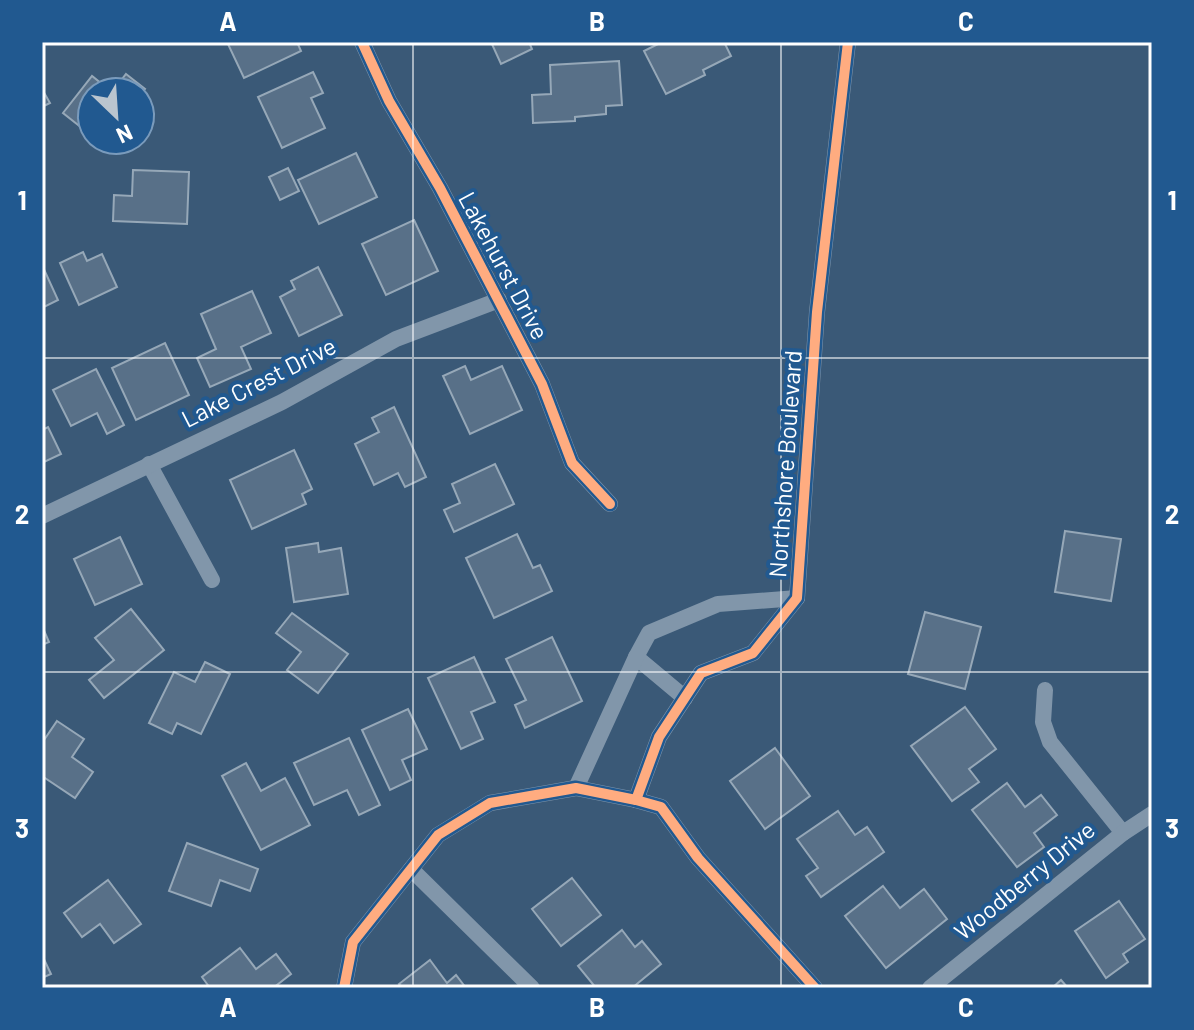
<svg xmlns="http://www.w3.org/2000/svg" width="1194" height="1030" font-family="Barlow,sans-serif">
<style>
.building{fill:#587088;stroke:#96a8b8;stroke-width:2}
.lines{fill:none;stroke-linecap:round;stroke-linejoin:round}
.minor{stroke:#8196aa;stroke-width:16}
.cycleway-casing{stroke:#215990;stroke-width:15}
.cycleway{stroke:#ffac80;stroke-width:10}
.grid{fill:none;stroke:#fff;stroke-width:2;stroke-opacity:0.55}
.labels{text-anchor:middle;stroke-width:8;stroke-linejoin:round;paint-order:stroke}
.street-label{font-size:24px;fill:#fff;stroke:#215990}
.neatline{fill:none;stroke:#fff;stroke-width:3}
.grid-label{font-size:26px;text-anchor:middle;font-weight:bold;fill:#fff}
</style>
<rect width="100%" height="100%" fill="#3a5977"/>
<g class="building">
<polygon points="227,42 297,42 301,51 244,78"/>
<polygon points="491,42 529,42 532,49 501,64"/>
<polygon points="662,42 729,42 725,44 731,56 703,70 705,75 666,94 644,51"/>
<polygon points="619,61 622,105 606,106 606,114 575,117 575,121 533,123 532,95 551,94 550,65"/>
<polygon points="313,72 323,93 311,98 325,128 282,148 258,97"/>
<polygon points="126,74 145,89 140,95 140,92 92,92 92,136 63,113 92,76 112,92"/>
<polygon points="42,89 50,103 42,107"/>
<polygon points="356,153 377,197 319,224 298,180"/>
<polygon points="288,168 299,191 280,200 269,177"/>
<polygon points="133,170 189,172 187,224 113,221 114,195 132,196"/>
<polygon points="414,220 438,271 386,295 362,244"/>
<polygon points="83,252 87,261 102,254 117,287 79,305 60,263"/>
<polygon points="42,265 58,300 42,308"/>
<polygon points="318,267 342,315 299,336 280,297 295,289 291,281"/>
<polygon points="252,291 271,333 241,347 251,369 210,387 197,358 216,349 201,314"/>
<polygon points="165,343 189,395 136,420 112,368"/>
<polygon points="465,366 471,380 502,366 522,410 470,434 443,376"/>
<polygon points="96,369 124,425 107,434 97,413 71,426 53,390"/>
<polygon points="394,407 426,477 405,487 398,473 374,485 355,444 379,432 372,418"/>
<polygon points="48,427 61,454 42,463 42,430"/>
<polygon points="294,450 312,489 302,494 306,504 252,529 230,480"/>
<polygon points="495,464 514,504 454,532 444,510 460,503 452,484"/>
<polygon points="1065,531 1121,539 1111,601 1055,592"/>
<polygon points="517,534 533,568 540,565 552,591 494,618 466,558"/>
<polygon points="120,537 142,584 95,605 74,559"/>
<polygon points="318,543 319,552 341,548 348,594 294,602 286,548"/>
<polygon points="131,609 164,650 104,698 89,680 114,660 95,638"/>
<polygon points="925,612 981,627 965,689 908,674"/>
<polygon points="292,613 348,654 318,693 287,670 301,652 276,633"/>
<polygon points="42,626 49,642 42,645"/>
<polygon points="552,637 582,701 525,728 515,705 526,700 506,659"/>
<polygon points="474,657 495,702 471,712 483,739 461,749 428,678"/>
<polygon points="205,662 230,674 201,734 177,723 172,734 149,723 174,672 195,682"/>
<polygon points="965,707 996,749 969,769 979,782 952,801 911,746"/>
<polygon points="408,709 427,749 402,760 411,780 390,790 362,730"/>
<polygon points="57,721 84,739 72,757 93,772 75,798 42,776 42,743"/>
<polygon points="349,738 380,805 359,815 347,790 314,805 294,763"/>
<polygon points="775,748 810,796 765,829 730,781"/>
<polygon points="246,763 261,791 285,778 310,825 261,850 222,776"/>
<polygon points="1007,783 1025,807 1041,795 1057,815 1034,833 1044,847 1017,867 972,810"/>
<polygon points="838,811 855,835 867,827 884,852 821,897 806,876 818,868 797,839"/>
<polygon points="187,843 258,869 250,891 220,880 211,906 169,891"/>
<polygon points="572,878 601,915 561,946 532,909"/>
<polygon points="108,880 141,924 114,943 100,924 82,937 64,913"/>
<polygon points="883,886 900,908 924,889 947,919 886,968 845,916"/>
<polygon points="1119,901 1145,939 1123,954 1128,962 1106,978 1075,931"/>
<polygon points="622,930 635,947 642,941 661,964 632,988 596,988 578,966"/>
<polygon points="240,948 256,969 276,954 291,974 273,988 210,988 202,977"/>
<polygon points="42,955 51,974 42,978"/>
<polygon points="430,960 447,983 456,975 466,988 403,988 399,984"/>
<polygon points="1061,980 1068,988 1052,988"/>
</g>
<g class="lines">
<g class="minor">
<polyline points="362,42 389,101 440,188 542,384 572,463 610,504"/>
<polyline points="149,464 212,580"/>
<polyline points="42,516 282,402 396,339 499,300"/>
<polyline points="636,657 685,698"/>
<polyline points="1045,690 1043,722 1050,742 1123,833"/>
<polyline points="576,788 636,657 649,633 718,604 797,598"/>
<polyline points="636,800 659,737 701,673 753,653 797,598 817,312 848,42"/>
<polyline points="411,869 532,988"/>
<polyline points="344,988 353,942 438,835 490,803 576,788 636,800 661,807 698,858 815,988"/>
<polyline points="930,988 1123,833 1152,814"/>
</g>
<g class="cycleway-casing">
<g id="cycleway">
<polyline points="362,42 389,101 440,188 542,384 572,463 610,504"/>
<polyline points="636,800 659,737 701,673 753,653 797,598 817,312 848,42"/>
<polyline points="344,988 353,942 438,835 490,803 576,788 636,800 661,807 698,858 815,988"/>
</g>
</g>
<use href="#cycleway" class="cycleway"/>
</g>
<path class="grid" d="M413 42V988M781 42V988M42 358H1152M42 672H1152"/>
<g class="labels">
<g class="street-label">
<text transform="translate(503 266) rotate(62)" y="8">Lakehurst Drive</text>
<text transform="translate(259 383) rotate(-27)" y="8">Lake Crest Drive</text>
<text transform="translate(786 464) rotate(-86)" y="8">Northshore Boulevard</text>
<text transform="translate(1025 881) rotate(-39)" y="8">Woodberry Drive</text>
</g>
</g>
<rect width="1194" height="1030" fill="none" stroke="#215990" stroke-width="88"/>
<g transform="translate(116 116) rotate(155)"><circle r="38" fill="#215990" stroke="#7a9bbc" stroke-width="2"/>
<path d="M0-6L14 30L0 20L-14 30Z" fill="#bac5cf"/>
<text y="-12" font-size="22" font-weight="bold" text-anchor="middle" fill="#ffffff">N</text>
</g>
<rect x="44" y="44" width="1106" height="942" class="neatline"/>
<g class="grid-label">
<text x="228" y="31">A</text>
<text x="597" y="31">B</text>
<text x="966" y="31">C</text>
<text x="22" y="210">1</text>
<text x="1172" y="210">1</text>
<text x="22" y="524">2</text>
<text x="1172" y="524">2</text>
<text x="22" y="838">3</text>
<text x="1172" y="838">3</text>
<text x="228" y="1017">A</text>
<text x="597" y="1017">B</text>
<text x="966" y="1017">C</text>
</g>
</svg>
